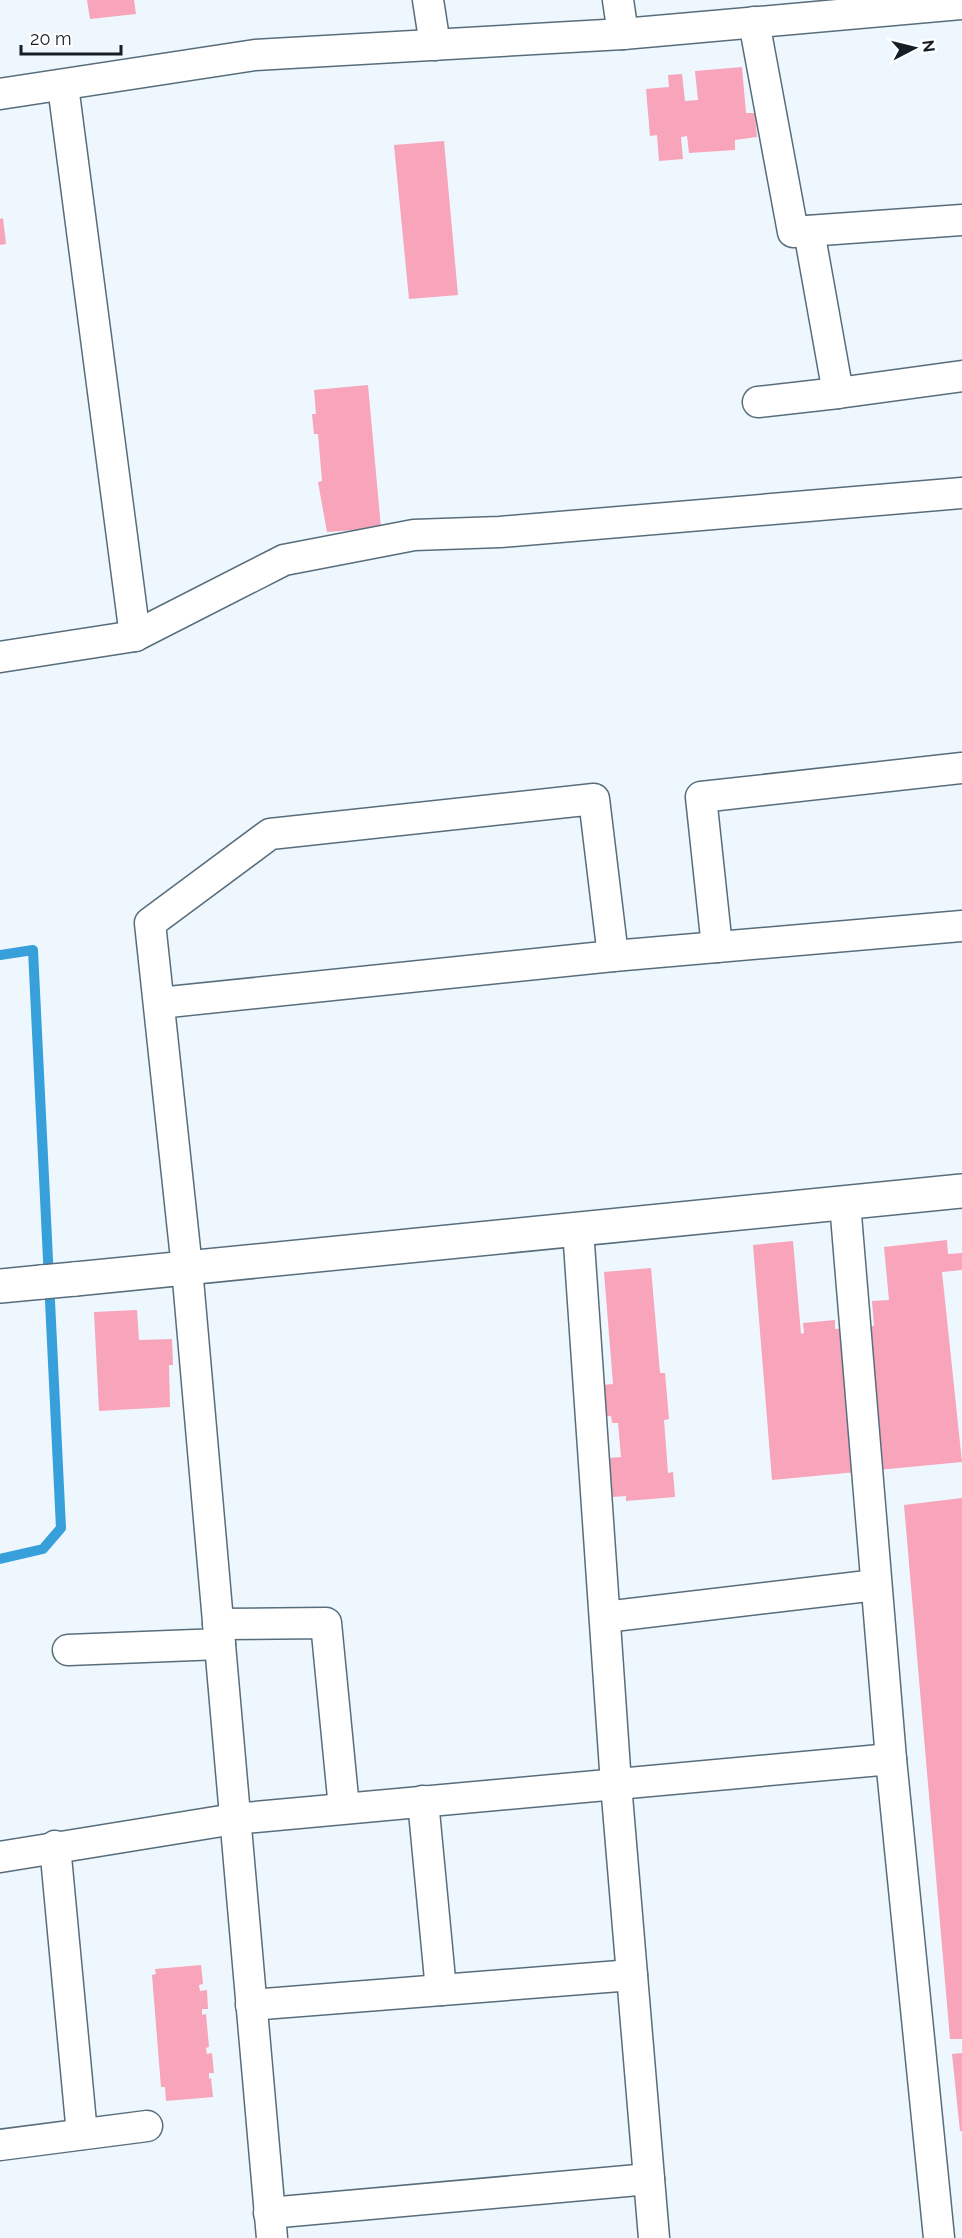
<svg xmlns="http://www.w3.org/2000/svg" width="962" height="2238" font-family="Raleway,sans-serif">
<style>
.lines{fill:none;stroke-linecap:round;stroke-linejoin:round}
.stream{stroke:#37a0db;stroke-width:10}
.building{fill:#f8a4ba}
.minor-casing{stroke:#586d7c;stroke-width:33}
.tertiary-casing{stroke:#586d7c;stroke-width:36}
.secondary-casing{stroke:#586d7c;stroke-width:36}
.minor{stroke:#fff;stroke-width:30}
.tertiary{stroke:#fff;stroke-width:33}
.secondary{stroke:#fff;stroke-width:33}
</style>
<rect width="100%" height="100%" fill="#edf7fd"/>
<g class="lines">
<polyline class="stream" points="0,955 33,950 61,1528 43,1549 0,1559"/>
</g>
<g class="building">
<polygon points="87,0 134,0 136,14 90,19"/>
<polygon points="742,67 746,113 755,113 757,137 735,140 735,150 689,153 687,136 681,137 683,159 659,161 657,135 650,136 646,89 669,87 668,75 682,74 685,101 698,100 695,71"/>
<polygon points="444,141 458,295 409,299 394,145"/>
<polygon points="3,218 6,244 0,245 0,219"/>
<polygon points="368,385 381,528 327,532 318,482 322,481 318,434 314,434 312,414 316,414 314,390"/>
<polygon points="947,1240 948,1254 962,1253 962,1270 942,1272 962,1462 772,1480 753,1245 793,1241 801,1334 804,1333 803,1323 835,1320 835,1329 874,1326 872,1301 889,1300 884,1247"/>
<polygon points="651,1268 660,1373 665,1373 669,1419 664,1420 668,1473 673,1472 675,1497 626,1501 626,1496 612,1497 609,1458 621,1457 618,1423 612,1423 611,1416 606,1416 603,1385 613,1384 604,1272"/>
<polygon points="137,1310 139,1340 172,1339 173,1365 169,1365 170,1407 99,1411 94,1312"/>
<polygon points="962,1498 962,2039 950,2039 904,1505"/>
<polygon points="201,1965 203,1984 199,1985 200,1991 207,1990 208,2009 202,2009 202,2015 206,2014 209,2047 206,2048 207,2054 212,2053 214,2073 209,2073 209,2079 211,2078 213,2097 166,2101 165,2087 161,2087 152,1975 156,1974 155,1969"/>
<polygon points="962,2053 962,2131 960,2131 952,2054"/>
</g>
<g class="lines">
<g class="minor-casing">
<g id="minor">
<polyline points="428,0 435,45"/>
<polyline points="618,0 623,34"/>
<polyline points="754,22 793,232 962,220"/>
<polyline points="63,86 135,636"/>
<polyline points="0,94 255,55 623,34 962,4"/>
<polyline points="809,231 838,393 962,376"/>
<polyline points="758,402 838,393"/>
<polyline points="0,657 135,636 284,560 414,535 500,532 962,493"/>
<polyline points="717,947 701,797 962,768"/>
<polyline points="613,956 962,926"/>
<polyline points="159,1003 613,956 594,799 270,834 150,923 187,1268 272,2238"/>
<polyline points="845,1203 891,1759"/>
<polyline points="578,1229 616,1784 654,2238"/>
<polyline points="605,1617 876,1585"/>
<polyline points="218,1624 326,1623 344,1808"/>
<polyline points="68,1650 220,1644"/>
<polyline points="423,1801 441,1990"/>
<polyline points="55,1846 82,2134"/>
<polyline points="0,1857 234,1819 891,1759 939,2238"/>
<polyline points="251,2005 632,1975"/>
<polyline points="0,2145 147,2126"/>
<polyline points="269,2213 649,2179"/>
</g>
</g>
<g class="tertiary-casing">
<g id="tertiary">
<polyline points="75,1279 962,1191"/>
<polyline points="0,1286 42,1282"/>
</g>
</g>
<g class="secondary-casing">
<polyline id="secondary" points="42,1282 75,1279"/>
</g>
<use href="#minor" class="minor"/>
<use href="#tertiary" class="tertiary"/>
<use href="#secondary" class="secondary"/>
</g>
<g transform="translate(914 48) rotate(83)" stroke="#ffffff" stroke-width="4.5" paint-order="stroke">
<path d="M0-4.5L10 22L0 15L-10 22Z" fill="#151e24"/>
<text y="-9" font-size="16" font-weight="bold" text-anchor="middle" fill="#151e24">N</text>
</g>
<path d="M21 45v9h100v-9" fill="none" stroke="#151e24" stroke-width="3"/>
<text x="30" y="45" font-size="18" fill="#151e24" stroke="#ffffff" stroke-width="4.5" paint-order="stroke">20 m</text>
</svg>
